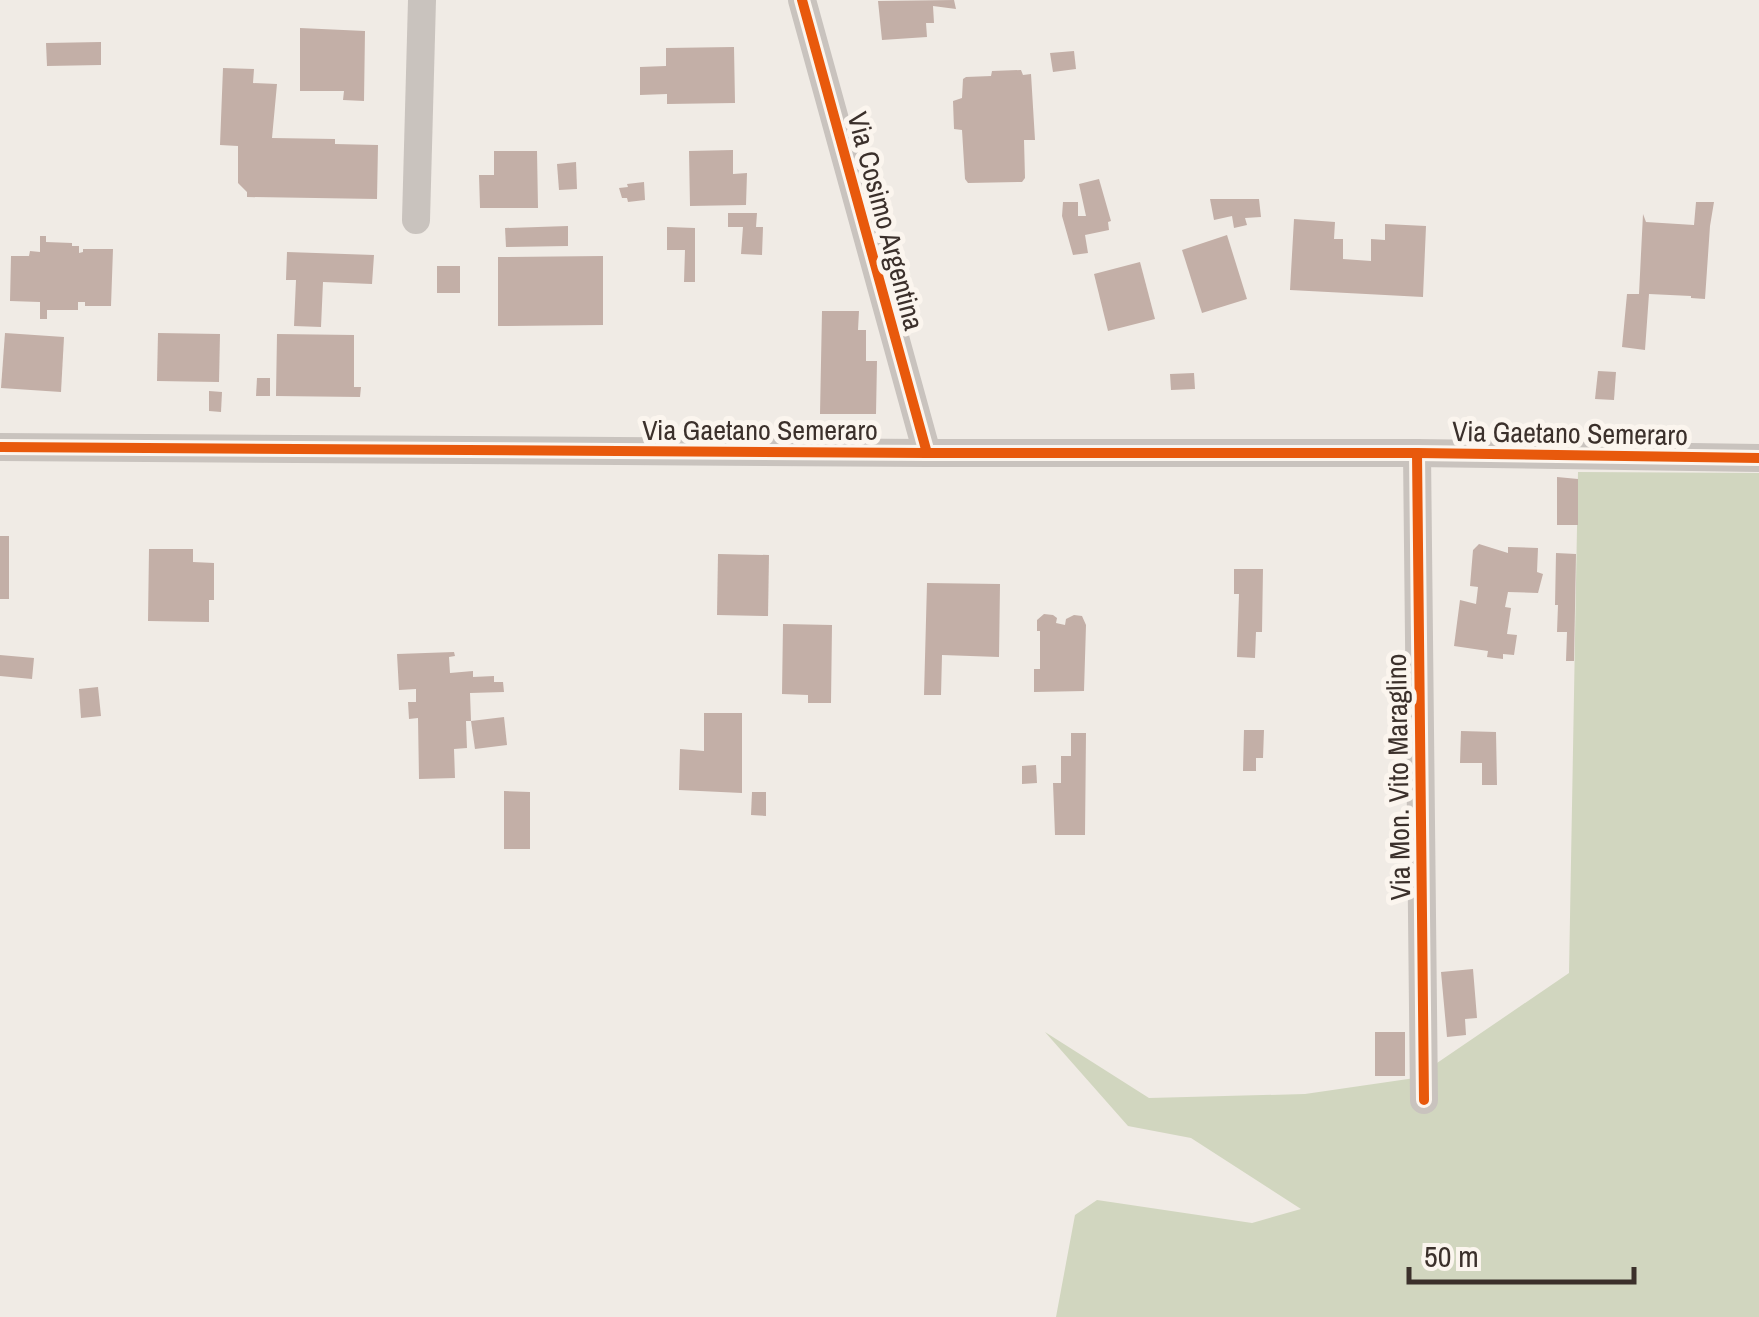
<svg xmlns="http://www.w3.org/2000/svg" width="1759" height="1317" font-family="'Archivo Narrow',sans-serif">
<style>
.green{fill:#d1d6bf}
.building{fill:#c3afa7}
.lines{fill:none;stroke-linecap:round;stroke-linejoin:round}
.minor{stroke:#c9c3be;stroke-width:28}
.cycleway-casing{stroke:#fbf5ee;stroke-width:16}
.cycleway{stroke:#e8590c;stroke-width:10}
.labels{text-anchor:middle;stroke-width:10;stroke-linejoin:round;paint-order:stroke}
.street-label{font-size:28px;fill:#3b302b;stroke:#fbf5ee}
</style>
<rect width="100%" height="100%" fill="#f0ebe5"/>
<polygon class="green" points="1578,472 1759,473 1759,1317 1056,1317 1075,1215 1097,1200 1252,1223 1301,1209 1191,1138 1128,1126 1045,1032 1149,1098 1305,1094 1415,1078 1569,973"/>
<g class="building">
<polygon points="954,0 956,9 933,6 934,23 926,23 927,37 882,40 878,1"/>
<polygon points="300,28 365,31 364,101 343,100 344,91 300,91"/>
<polygon points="101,42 101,65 47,66 46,43"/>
<polygon points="734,47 735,103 667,104 667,94 640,95 640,67 666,66 666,48"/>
<polygon points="1074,51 1076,69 1053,72 1050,53"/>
<polygon points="223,68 254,69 253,83 277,84 272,138 335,139 335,144 378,145 377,199 247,197 247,192 238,183 238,146 220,145"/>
<polygon points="1021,70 1023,75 1031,74 1035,140 1024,140 1025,178 1022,182 968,183 965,179 962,130 954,129 953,101 962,98 963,79 966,77 991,76 992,71"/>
<polygon points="733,150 733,174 747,173 746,205 690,206 689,151"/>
<polygon points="494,151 537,151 538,208 480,208 479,175 494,175"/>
<polygon points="576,162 577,189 559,190 557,164"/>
<polygon points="1099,179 1111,221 1108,222 1109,230 1085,235 1088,253 1073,255 1062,216 1063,202 1078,202 1078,216 1086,216 1079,184"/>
<polygon points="644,182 645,200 628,202 627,198 622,198 619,188 628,187 627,184"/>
<polygon points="1210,199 1259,199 1261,217 1245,218 1247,225 1234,228 1232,216 1214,220"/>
<polygon points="1696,202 1714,202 1710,226 1705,299 1691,298 1691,296 1649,294 1645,350 1622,347 1627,294 1639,294 1643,214 1646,222 1694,225"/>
<polygon points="728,213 757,213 756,227 763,227 762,255 741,254 743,227 728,227"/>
<polygon points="1294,219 1335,222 1334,239 1343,239 1343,259 1371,261 1371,239 1385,240 1385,224 1426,226 1423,297 1290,290"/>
<polygon points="568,226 568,246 506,247 505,228"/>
<polygon points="667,227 695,228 695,282 684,282 685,250 667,250"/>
<polygon points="1227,235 1247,299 1202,313 1182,250"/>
<polygon points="40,236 46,236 46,242 72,243 72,246 79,246 79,253 83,252 83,249 113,249 111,306 85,306 85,302 78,302 78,310 47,310 47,319 40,319 40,302 10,301 11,256 29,256 30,251 40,252"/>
<polygon points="287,252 374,255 372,284 323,282 321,327 294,326 296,280 286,280"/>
<polygon points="603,256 603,325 498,326 498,257"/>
<polygon points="1140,262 1155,319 1108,331 1094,274"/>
<rect x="437" y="266" width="23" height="27"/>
<polygon points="822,311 859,311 858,330 866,330 866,361 877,361 876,414 820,414"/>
<polygon points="5,333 64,337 61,392 1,388"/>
<polygon points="158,333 220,334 219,382 157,381"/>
<polygon points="277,334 354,335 354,387 361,387 360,397 276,396"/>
<polygon points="1598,371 1616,372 1614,400 1595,399"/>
<polygon points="1194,373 1195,389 1171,390 1170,374"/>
<polygon points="257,378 270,378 270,396 256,396"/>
<polygon points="209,391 222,392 221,412 209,411"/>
<polygon points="1557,477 1578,479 1578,525 1557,525"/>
<rect x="0" y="536" width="9" height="63"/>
<polygon points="1479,544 1508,553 1508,547 1538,548 1537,572 1543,574 1538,593 1508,592 1505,607 1511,608 1507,634 1517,635 1514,655 1503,654 1503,659 1487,657 1488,651 1454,646 1460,600 1476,604 1478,587 1470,586 1473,550"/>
<polygon points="149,549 193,549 193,562 214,563 214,600 209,600 209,622 148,621"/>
<polygon points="1556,553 1576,554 1574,661 1566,661 1567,632 1557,632 1558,605 1555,605"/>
<polygon points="718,554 769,555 768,616 717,615"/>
<polygon points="1234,569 1263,569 1262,632 1256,632 1255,658 1237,657 1239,594 1234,594"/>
<polygon points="927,583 1000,584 999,657 942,655 941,695 924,695"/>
<polygon points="1044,614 1053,615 1057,618 1056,623 1065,625 1066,619 1074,615 1082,616 1086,625 1084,691 1034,692 1034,669 1040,669 1040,631 1037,631 1037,620"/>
<polygon points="783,624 832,625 831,703 808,703 808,695 782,694"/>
<polygon points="454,652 455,656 449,657 450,673 473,671 473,677 494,676 494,682 503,682 504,692 470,693 471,721 466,721 467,748 454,749 455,778 419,779 418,718 409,719 408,702 416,702 416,689 399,690 397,654"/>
<polygon points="0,655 34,658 32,679 0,676"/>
<polygon points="98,687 101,716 81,718 79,689"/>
<polygon points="704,713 742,713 742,793 679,790 680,749 704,751"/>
<polygon points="504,717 507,745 475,749 471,721"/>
<polygon points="1244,730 1264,730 1263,758 1256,758 1256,771 1243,771"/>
<polygon points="1461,731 1496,732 1497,785 1482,785 1482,763 1460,763"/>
<polygon points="1071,733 1086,733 1085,835 1055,835 1053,783 1061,783 1061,756 1071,756"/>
<polygon points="1036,765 1037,783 1022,784 1022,766"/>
<polygon points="504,791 530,792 530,849 504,849"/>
<polygon points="752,792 766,792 766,816 751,815"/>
<polygon points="1473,969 1477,1018 1465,1019 1466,1035 1447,1037 1441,972"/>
<rect x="1375" y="1032" width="30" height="44"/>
</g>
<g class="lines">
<g class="minor">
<polyline points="802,0 927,453"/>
<polyline points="416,220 422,0"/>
<polyline points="0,447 927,453 1417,453 1759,458"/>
<polyline points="1417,453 1424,1100"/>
</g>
<g class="cycleway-casing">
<g id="cycleway">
<polyline points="802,0 927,453"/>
<polyline points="0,447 927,453 1417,453 1759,458"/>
<polyline points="1417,453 1424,1100"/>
</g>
</g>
<use href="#cycleway" class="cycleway"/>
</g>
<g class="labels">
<g class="street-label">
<text transform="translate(886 221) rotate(75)" y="10">Via Cosimo Argentina</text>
<text x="760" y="440">Via Gaetano Semeraro</text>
<text transform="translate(1570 433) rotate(1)" y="10">Via Gaetano Semeraro</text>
<text transform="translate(1398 777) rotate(-91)" y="10">Via Mon. Vito Maraglino</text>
</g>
</g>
<path d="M1409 1267v15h225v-15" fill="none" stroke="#3b302b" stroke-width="5"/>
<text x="1424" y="1267" font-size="30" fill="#3b302b" stroke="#fbf5ee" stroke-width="8" paint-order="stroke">50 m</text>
</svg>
